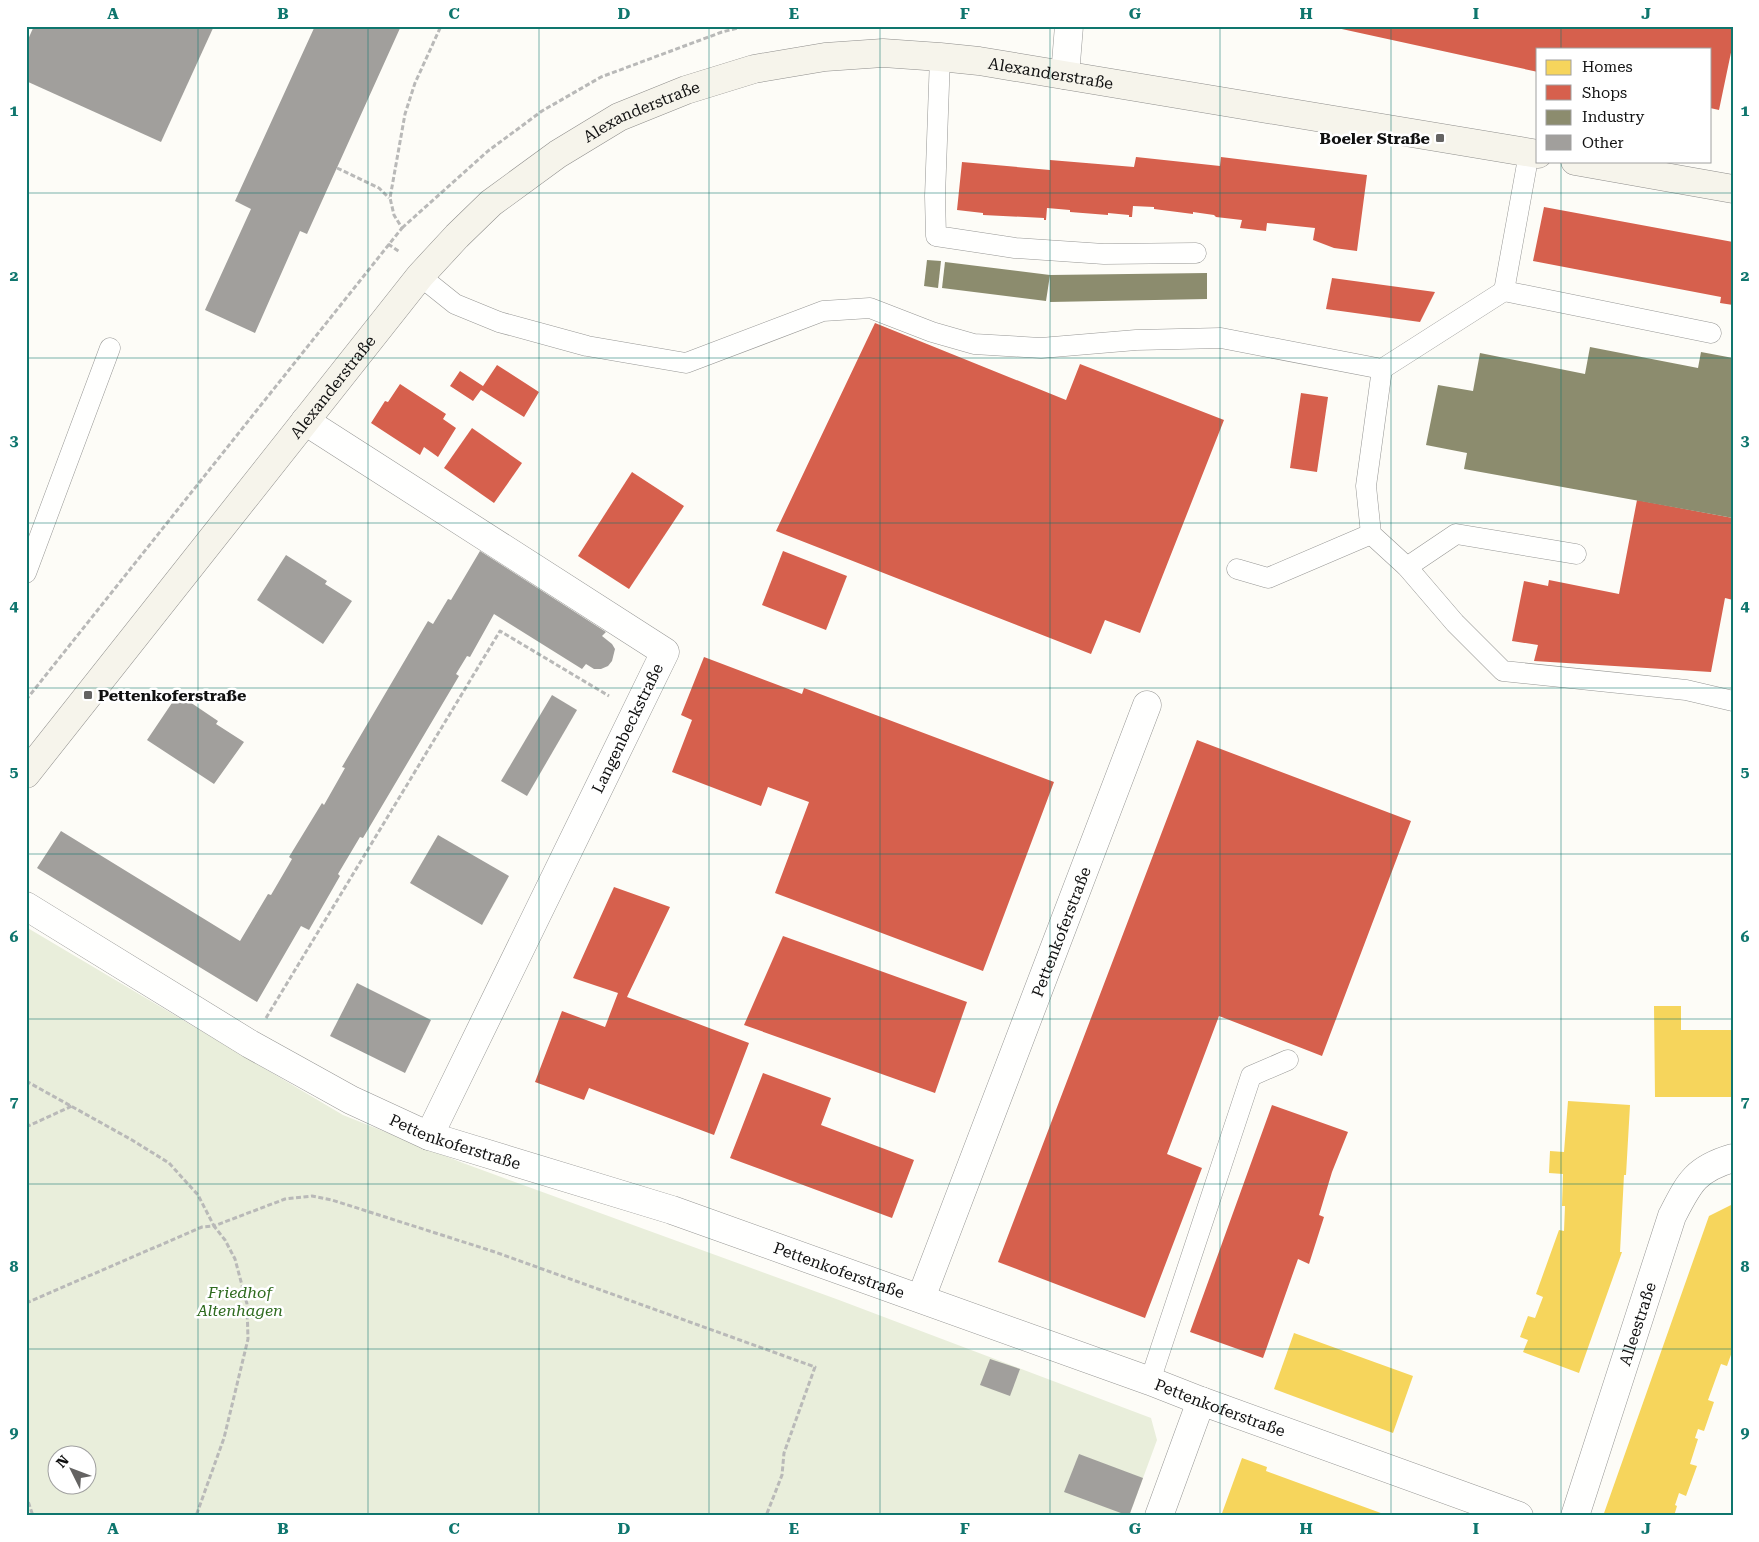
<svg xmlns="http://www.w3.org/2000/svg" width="1759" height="1542" font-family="'Roboto Serif',serif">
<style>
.cemetery{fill:#e9eedb;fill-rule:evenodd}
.homes{fill:#f6d55c}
.shops{fill:#d6604d}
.industry{fill:#8c8c6e}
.building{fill:#a19f9c}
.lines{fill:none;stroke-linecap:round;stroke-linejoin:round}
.service-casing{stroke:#979795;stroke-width:21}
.minor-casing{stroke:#979795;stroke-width:29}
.secondary-casing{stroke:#8e8d8b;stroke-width:29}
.path{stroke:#b9b9b8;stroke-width:3;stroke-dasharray:5 2.5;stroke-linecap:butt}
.service{stroke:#fffffe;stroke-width:20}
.minor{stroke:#fffffe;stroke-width:28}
.secondary{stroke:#f6f4eb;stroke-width:28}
.grid{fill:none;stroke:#0f766e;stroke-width:1;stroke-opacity:0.55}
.poi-dot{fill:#646362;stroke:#fff;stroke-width:2}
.labels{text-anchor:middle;stroke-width:5;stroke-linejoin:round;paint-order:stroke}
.street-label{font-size:16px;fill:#111;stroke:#fff}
.poi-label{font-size:16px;font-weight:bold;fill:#111;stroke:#fff;text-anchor:end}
.park-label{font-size:16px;font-style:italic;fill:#2f6b1f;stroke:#fff}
.neatline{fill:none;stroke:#0f766e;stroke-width:2}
.grid-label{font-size:16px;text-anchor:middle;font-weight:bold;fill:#0f766e}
</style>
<rect width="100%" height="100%" fill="#fdfcf7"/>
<path class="cemetery" d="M26 927 343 1115 463 1163 839 1300 1151 1418 1157 1440 1129 1516H26ZM58 1454H88V1484H58Z"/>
<g class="homes">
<polygon points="1654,1006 1681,1006 1681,1030 1733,1030 1733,1097 1655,1097"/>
<polygon points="1568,1101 1630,1105 1626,1175 1624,1175 1620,1252 1622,1252 1579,1373 1523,1352 1528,1340 1520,1337 1528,1316 1535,1318 1543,1297 1536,1294 1559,1230 1564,1231 1565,1206 1562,1206 1563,1174 1549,1173 1550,1151 1564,1152"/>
<polygon points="1733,1204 1733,1349 1727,1366 1721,1364 1708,1400 1714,1402 1704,1431 1698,1429 1695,1438 1698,1439 1690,1464 1697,1466 1686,1496 1679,1493 1675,1505 1677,1506 1674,1516 1603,1516 1709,1216"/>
<polygon points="1294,1333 1413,1376 1393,1433 1274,1389"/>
<polygon points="1242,1458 1267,1467 1266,1471 1389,1516 1221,1516"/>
</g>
<g class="shops">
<polygon points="1328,26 1478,26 1486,28 1733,26 1733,43 1719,110 1710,108 1710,49 1538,49 1538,72"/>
<polygon points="1136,157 1220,166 1221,157 1367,175 1357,251 1334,248 1313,240 1315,228 1267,223 1266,231 1240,228 1242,220 1216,217 1214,215 1193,212 1193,214 1154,209 1154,207 1133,206 1132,217 1129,217 1129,215 1108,213 1108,215 1070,212 1070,210 1047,208 1046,220 1044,220 1044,218 983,215 983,213 957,210 962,162 1050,170 1050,160 1134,167"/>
<polygon points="1544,207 1733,242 1733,305 1720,303 1721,297 1533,261"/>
<polygon points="1332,278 1435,292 1420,322 1326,309"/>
<polygon points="875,323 1066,400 1080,364 1224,420 1140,633 1105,620 1091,654 776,531"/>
<polygon points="497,365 539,392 524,417 481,390 473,401 450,386 460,371 483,386"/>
<polygon points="400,384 446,414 443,419 456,428 438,457 424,447 420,455 371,423 385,401 388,402"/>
<polygon points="1301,393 1328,397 1317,472 1290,468"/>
<polygon points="472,428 522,463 494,503 444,468"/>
<polygon points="632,472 684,506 629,589 578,556"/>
<polygon points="1637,500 1733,518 1733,600 1725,598 1711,672 1534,661 1538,645 1512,641 1524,581 1548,586 1549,580 1619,594"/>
<polygon points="783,551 847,576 826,630 762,605"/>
<polygon points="704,657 802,694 804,688 1054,782 983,971 775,893 809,802 768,787 761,806 672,772 692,720 681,715"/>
<polygon points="1197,740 1411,821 1322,1056 1219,1016 1167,1154 1202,1168 1145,1318 998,1262"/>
<polygon points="614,887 670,907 627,997 749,1043 714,1135 589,1088 584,1100 535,1082 562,1011 605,1027 618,993 573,978"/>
<polygon points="783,936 967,1002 935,1093 744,1025"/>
<polygon points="763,1073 831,1098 821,1125 914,1160 892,1218 730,1158"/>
<polygon points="1272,1105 1348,1132 1332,1172 1319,1215 1324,1217 1309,1264 1298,1259 1263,1358 1190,1332"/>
</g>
<g class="industry">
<polygon points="927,260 941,261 938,288 924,286"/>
<polygon points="945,262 1050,275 1046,301 942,288"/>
<polygon points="1207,273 1207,299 1050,302 1050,275"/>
<polygon points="1590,347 1698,368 1701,352 1733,358 1733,518 1464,469 1467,453 1426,445 1438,385 1473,391 1480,353 1585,374"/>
</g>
<g class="building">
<polygon points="34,26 214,26 161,142 26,81 26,44"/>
<polygon points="315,26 401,26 307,234 300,231 255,333 205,310 251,209 235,201"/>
<polygon points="480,551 606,632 602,636 612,644 615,649 612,661 608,666 601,669 594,669 586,664 582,669 494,614 470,657 467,656 456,674 459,676 363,838 360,837 338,874 340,876 309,930 301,926 257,1002 37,868 61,831 240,941 268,894 271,895 288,866 292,859 289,857 322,803 324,805 345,768 342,767 428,621 433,624 448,599 451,600"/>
<polygon points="286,555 327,581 325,584 352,601 323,644 257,600"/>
<polygon points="178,694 218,721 216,724 244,742 214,784 147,740"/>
<polygon points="552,695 577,710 527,796 501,781"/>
<polygon points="438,835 509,876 482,925 410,883"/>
<polygon points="357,983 431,1020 405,1073 330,1036"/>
<polygon points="990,1359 1020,1369 1010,1396 980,1385"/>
<polygon points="1079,1454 1143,1478 1129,1516 1064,1492"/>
</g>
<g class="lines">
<g class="service-casing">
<g id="service">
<polyline points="940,57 935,196 936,236 1015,248 1104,254 1196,253"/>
<polyline points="420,276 455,304 499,322 587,346 686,363 823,311 870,308 932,332 974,344 1041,348 1136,340 1221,338 1382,369 1504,291 1529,153"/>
<polyline points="1504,291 1711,333"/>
<polyline points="1382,369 1366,486 1371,534 1407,567 1455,623 1503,671 1686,690 1733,701"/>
<polyline points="1407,567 1456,534 1576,554"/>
<polyline points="1237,569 1268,578 1371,534"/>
<polyline points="26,573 110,348"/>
<polyline points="1150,1381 1251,1076 1288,1060"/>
</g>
</g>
<g class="minor-casing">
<g id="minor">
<polyline points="1065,75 1069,26"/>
<polyline points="305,421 665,652 429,1136"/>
<path id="s1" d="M26 906 250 1044 351 1100 429 1136 672 1210 1150 1381 1201 1401 1519 1516"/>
<path id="s2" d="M921 1298C995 1100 1073 903 1147 705"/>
<polyline points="1159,1516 1201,1401"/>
<path id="s3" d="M1575 1516 1672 1216C1689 1183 1695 1169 1733 1158"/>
</g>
</g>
<g class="secondary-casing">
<g id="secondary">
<polyline points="1575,161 1733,189"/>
<path id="s4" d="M26 774 420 276 457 236 491 203 558 154 619 117 686 90 754 69 825 57 883 53 940 57 979 61 1538 154"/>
</g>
</g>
<g class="path">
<polyline points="337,168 379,188 389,198"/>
<polyline points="402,228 488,151 542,111 601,77 722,32 746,26"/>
<polyline points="388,244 400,252"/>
<polyline points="26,700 402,228 394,215 390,198 405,114 415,83 441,26"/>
<polyline points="266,1018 500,631 609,696"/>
<polyline points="26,1081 132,1140 169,1163 198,1195 214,1226 285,1199 312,1196 332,1200 495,1252 815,1367 784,1453 782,1475 766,1516"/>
<polyline points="26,1127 72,1106"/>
<polyline points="26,1303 202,1227 214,1226 225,1240 235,1259 247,1304 248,1339 224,1438 196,1516"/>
<polyline points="26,1495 33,1516"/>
</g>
<use href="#service" class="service"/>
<use href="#minor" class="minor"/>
<use href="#secondary" class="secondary"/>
</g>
<path class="grid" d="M198 26V1516M368 26V1516M539 26V1516M709 26V1516M880 26V1516M1050 26V1516M1220 26V1516M1391 26V1516M1561 26V49M1561 161V1516M26 193H1733M26 358H1733M26 523H1733M26 688H1733M26 854H1733M26 1019H1733M26 1184H1733M26 1349H1733"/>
<g class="poi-dot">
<rect x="1435" y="133" width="10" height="10" rx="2.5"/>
<rect x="83" y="690" width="10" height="10" rx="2.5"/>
</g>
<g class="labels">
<g class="street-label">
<text dy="6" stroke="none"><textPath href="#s4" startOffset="1334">Alexanderstraße</textPath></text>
<text dy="6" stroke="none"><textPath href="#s4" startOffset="914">Alexanderstraße</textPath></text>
<text dy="6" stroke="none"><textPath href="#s4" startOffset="494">Alexanderstraße</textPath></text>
<text transform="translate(627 728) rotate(-64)" y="6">Langenbeckstraße</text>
<text dy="6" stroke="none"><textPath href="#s2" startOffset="392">Pettenkoferstraße</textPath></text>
<text dy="6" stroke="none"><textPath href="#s1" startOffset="491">Pettenkoferstraße</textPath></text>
<text dy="6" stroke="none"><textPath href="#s1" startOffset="896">Pettenkoferstraße</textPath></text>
<text dy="6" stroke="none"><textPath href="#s3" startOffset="202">Alleestraße</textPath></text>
<text dy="6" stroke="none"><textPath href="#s1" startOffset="1301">Pettenkoferstraße</textPath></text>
</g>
<g class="poi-label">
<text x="1430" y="144">Boeler Straße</text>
<text x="98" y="701" text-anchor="start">Pettenkoferstraße</text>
</g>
<g class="park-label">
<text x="240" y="1298">Friedhof<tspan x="240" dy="18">Altenhagen</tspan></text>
</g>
</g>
<rect width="1759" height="1542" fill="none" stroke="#ffffff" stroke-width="55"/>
<rect x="1536" y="48" width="175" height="115" fill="#ffffff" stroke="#a0a0a0"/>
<rect x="1546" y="60" width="25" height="15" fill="#f6d55c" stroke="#a0a0a0"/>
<text x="1582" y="72" font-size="15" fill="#111111">Homes</text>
<rect x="1546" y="85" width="25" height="15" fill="#d6604d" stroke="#a0a0a0"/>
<text x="1582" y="98" font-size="15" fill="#111111">Shops</text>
<rect x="1546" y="110" width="25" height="15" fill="#8c8c6e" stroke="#a0a0a0"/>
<text x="1582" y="122" font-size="15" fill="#111111">Industry</text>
<rect x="1546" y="135" width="25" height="15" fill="#a19f9c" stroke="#a0a0a0"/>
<text x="1582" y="148" font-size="15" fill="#111111">Other</text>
<g transform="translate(72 1470) rotate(312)"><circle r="24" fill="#ffffff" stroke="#a0a0a0"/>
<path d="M0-4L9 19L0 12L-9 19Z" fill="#646362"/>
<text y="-8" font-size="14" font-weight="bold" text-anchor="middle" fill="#111111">N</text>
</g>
<rect x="28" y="28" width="1704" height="1486" class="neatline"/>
<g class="grid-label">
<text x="113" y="19">A</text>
<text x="283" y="19">B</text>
<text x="454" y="19">C</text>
<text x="624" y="19">D</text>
<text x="794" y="19">E</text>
<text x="965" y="19">F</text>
<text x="1135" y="19">G</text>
<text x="1306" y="19">H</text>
<text x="1476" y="19">I</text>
<text x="1646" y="19">J</text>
<text x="14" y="116">1</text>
<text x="1745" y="116">1</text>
<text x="14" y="281">2</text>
<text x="1745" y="281">2</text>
<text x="14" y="446">3</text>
<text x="1745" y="446">3</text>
<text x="14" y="611">4</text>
<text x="1745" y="611">4</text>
<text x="14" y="777">5</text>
<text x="1745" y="777">5</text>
<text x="14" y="942">6</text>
<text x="1745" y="942">6</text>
<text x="14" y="1107">7</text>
<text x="1745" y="1107">7</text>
<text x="14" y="1272">8</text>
<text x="1745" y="1272">8</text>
<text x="14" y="1438">9</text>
<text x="1745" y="1438">9</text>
<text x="113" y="1534">A</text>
<text x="283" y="1534">B</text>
<text x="454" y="1534">C</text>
<text x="624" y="1534">D</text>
<text x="794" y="1534">E</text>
<text x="965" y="1534">F</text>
<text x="1135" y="1534">G</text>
<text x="1306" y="1534">H</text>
<text x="1476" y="1534">I</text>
<text x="1646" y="1534">J</text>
</g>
</svg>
